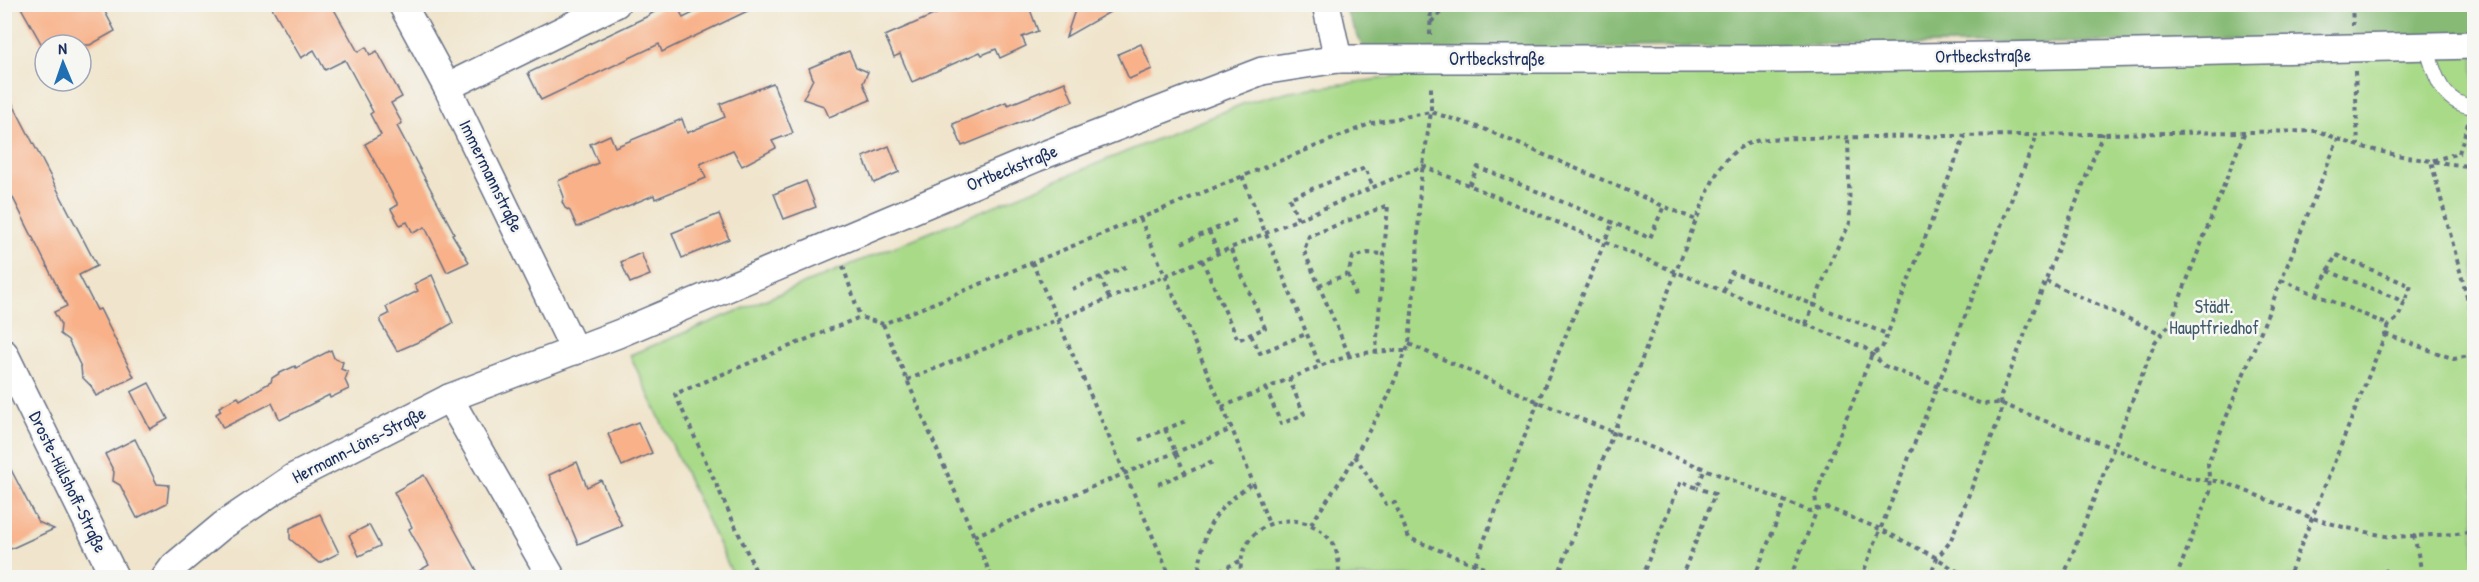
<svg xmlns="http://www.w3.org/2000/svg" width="2479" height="582" font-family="'Patrick Hand',sans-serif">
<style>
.green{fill:#a9da88;stroke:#628473;stroke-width:1.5}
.forest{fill:#86ba74;stroke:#507469;stroke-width:1.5}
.building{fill:#f8b188}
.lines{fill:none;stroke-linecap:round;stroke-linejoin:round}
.service-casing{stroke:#666f84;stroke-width:16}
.minor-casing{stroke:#666f84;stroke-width:30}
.path{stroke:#666f84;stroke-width:4;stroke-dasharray:4.5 4.5;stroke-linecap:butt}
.service{stroke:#fff;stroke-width:14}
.minor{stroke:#fff;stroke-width:27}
.labels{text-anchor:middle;stroke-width:5;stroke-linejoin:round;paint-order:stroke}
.street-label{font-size:18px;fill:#1b2f5e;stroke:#f6f6f2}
.park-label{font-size:18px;fill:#3e5a68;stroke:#f6f6f2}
</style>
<rect width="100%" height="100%" fill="#f6f6f2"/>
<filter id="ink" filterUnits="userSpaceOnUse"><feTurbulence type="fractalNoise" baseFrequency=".0167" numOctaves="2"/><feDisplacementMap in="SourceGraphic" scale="12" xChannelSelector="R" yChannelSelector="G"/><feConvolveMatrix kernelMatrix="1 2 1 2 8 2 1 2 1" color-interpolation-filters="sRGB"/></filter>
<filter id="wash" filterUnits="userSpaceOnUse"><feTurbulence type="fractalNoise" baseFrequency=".008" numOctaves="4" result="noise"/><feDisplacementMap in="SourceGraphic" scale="24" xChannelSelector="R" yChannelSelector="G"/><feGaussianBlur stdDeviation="1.35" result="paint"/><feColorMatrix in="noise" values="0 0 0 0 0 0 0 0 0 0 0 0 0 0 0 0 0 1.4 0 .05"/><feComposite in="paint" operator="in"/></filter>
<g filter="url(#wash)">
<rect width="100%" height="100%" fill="#f0e5cc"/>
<polygon class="green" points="2474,51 2474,577 734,577 630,355 1245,103 1290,91 1432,72"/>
<polygon class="forest" points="2474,4 2474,38 1365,51 1343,5"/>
<g id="blocks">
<g class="building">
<polygon points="19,4 101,4 115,31 90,45 42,45"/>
<polygon points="270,4 331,4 358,52 366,47 370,55 377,51 402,97 391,103 402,123 397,126 454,233 452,234 469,262 447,272 425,227 413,233 407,222 400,225 391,209 398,205 365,144 381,135 370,114 373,112 345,60 325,70 314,50 301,58"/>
<polygon points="667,4 677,4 683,18 711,4 762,4 662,52 659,44 541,100 528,73 646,17"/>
<polygon points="959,4 1028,4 1038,31 1022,37 1026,46 1000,58 996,49 982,55 980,52 912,82 900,54 894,57 885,36"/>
<polygon points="1077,4 1124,4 1066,37"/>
<polygon points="1141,44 1152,69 1129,79 1118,54"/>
<polygon points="849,51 856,67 868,72 863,83 870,100 829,117 824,106 803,99 813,79 809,68"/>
<polygon points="1065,82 1073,101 962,146 953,124 1006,102 1008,105"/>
<polygon points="773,83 793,133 772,141 776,148 742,166 733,150 700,164 706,178 655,199 654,195 577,227 570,211 565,208 562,202 564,197 558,181 598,163 590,144 610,135 615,147 682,119 687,133 725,117 720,104"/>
<polygon points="4,87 97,266 79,275 97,310 100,309 134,377 96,396 91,386 82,377 81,367 68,340 60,334 61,325 54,312 67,306 9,190 4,189"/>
<polygon points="889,146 899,172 874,183 863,157"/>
<polygon points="806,181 816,207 784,219 774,194"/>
<polygon points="719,214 729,239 682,258 672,233"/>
<polygon points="641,253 650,275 630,283 621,262"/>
<polygon points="432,275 453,323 425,339 397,351 380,322 381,318 389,314 386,307 418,291 414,284"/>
<polygon points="331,350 334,358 343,362 341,369 348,372 345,380 349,389 330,398 329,395 280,420 272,403 223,428 216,414 221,411 219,407 238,397 240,400 271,382 272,378 280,373 295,366 296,368"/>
<polygon points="149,383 168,419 150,429 131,392"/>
<polygon points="638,422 652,453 622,466 608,434"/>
<polygon points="135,439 157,484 169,485 167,503 137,518 120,485 113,481 114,472 105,454"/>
<polygon points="4,456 38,522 54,529 4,552"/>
<polygon points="577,462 587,487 601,480 622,526 578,544 549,475"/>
<polygon points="424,475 444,510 481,578 407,578 429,565 409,529 412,527 394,492"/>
<polygon points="320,514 339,553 319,563 290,539 290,528"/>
<polygon points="369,525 380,546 359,556 349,535"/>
</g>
</g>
</g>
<g filter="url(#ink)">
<use href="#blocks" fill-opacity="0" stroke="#666f84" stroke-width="1.5"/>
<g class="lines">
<g class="service-casing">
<path id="service" d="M2426 46C2435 74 2440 103 2474 107"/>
</g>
<g class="minor-casing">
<g id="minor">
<polyline points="402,4 447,87 575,351"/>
<polyline points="1326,4 1338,59"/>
<polyline points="447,87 616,4"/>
<polyline points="4,353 115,578"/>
<polyline points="449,398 552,578"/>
<polyline points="165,578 174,566 222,526 294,477 449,398 618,334 1036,158 1262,71 1338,59 1767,59 2054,55 2474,45"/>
</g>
</g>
<g class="path">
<polyline points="2352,4 2353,25"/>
<polyline points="1431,22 1447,6 1453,4"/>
<polyline points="1430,35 1431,4"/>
<polyline points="2355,71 2358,146"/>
<polyline points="2468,123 2459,153 2431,161 2474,324"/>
<path d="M1242 176 1320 366C1351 354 1373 350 1406 351"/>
<polyline points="1469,185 1478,167 1650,238 1664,206"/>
<polyline points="1140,218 1232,429 1269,524"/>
<polyline points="1298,219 1289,198 1365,168 1373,187"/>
<polyline points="1209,231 1218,253"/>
<polyline points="1182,243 1236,220"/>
<polyline points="1202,260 1238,340 1265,328 1230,248"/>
<polyline points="1032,262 1171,578"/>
<polyline points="843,266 860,317"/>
<polyline points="2328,271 2405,302"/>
<polyline points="1348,274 1356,299"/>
<polyline points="1100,277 1109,298"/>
<polyline points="2281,280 2389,325 2288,578"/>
<polyline points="2046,281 2162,334"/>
<polyline points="1319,285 1348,274 1353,257 1368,253 1384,254"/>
<polyline points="1072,289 1130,265"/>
<polyline points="1724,291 1732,272 1887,334"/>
<polyline points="2316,295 2336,255 2411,286 2398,318 2389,325"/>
<polyline points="883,324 992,578"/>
<polyline points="1806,324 1833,256 1850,223 1848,137"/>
<polyline points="2385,334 2454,359 2474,355"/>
<polyline points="1251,335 1260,353 1306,334"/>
<polyline points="1409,344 1541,403 1809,511 1828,508 1880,529 1937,558 1953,569 1972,578"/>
<polyline points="1349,355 1304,251 1309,236 1388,205 1376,350"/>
<polyline points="907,380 1165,276 1423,166 1676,272 1865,348 1885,366 1982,404 2000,403 2188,478 2224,482 2312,518 2343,527 2390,537 2457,534 2474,531"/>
<polyline points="1266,388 1281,424 1304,414 1289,379"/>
<polyline points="1222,407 1320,366"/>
<polyline points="1165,429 1185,473"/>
<polyline points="1139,440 1188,420"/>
<polyline points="1355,456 1386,504 1395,503 1409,538 1509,578"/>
<polyline points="1158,484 1213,462"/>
<polyline points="1311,524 1346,472 1388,397 1409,344 1417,261 1420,185 1431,112 1431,84"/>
<polyline points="2414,535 2423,578"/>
<polyline points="974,536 1232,429"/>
<polyline points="1475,564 1538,402 1613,222"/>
<polyline points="2385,569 2388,578"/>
<polyline points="759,578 675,394 860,317 883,324 1372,123 1431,112 1484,129 1696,220"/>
<path d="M1198 578C1204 527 1210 513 1253 483"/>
<polyline points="1203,578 1240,561"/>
<path d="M1241 578C1233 498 1350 505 1338 578"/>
<path d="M1557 578 1696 220C1709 191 1719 152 1753 142 1767 137 1786 139 1800 138L2319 131C2367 153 2422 160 2474 167"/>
<polyline points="1641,578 1681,481 1697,488 1705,469"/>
<polyline points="1681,578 1715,494 1697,488"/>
<polyline points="1754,578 1785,501"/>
<polyline points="1790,578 1817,510 1815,496 1872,354 1882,348 1965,136"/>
<polyline points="1861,578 2037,135"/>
<polyline points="1929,578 1937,558 1950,542 2001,414 2000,398 2103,133"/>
<polyline points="2063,578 2155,342 2170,324 2245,131"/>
<polyline points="2176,578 2210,491 2208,463 2338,139"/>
</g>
<use href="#service" class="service"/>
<use href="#minor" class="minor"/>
</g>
</g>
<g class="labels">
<g class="street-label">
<text transform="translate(1983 56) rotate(-1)" y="6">Ortbeckstraße</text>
<text x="1497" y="65">Ortbeckstraße</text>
<text transform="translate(1012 168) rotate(-22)" y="6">Ortbeckstraße</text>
<text transform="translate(491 176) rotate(64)" y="6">Immermannstraße</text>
<text transform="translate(359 445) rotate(-27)" y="6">Hermann-Löns-Straße</text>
<text transform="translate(68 482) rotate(64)" y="6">Droste-Hülshoff-Straße</text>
</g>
<g class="park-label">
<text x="2214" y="313">Städt.<tspan x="2214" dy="21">Hauptfriedhof</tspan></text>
</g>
</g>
<rect width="2479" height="582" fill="none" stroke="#f6f6f2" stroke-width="24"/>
<g transform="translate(63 63) rotate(358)"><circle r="28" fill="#f6f6f2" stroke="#9ea6b7" stroke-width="1.5"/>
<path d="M0-4.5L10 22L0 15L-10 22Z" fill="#1f6fb2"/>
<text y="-9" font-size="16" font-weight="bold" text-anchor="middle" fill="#1b2f5e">N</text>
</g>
</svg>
